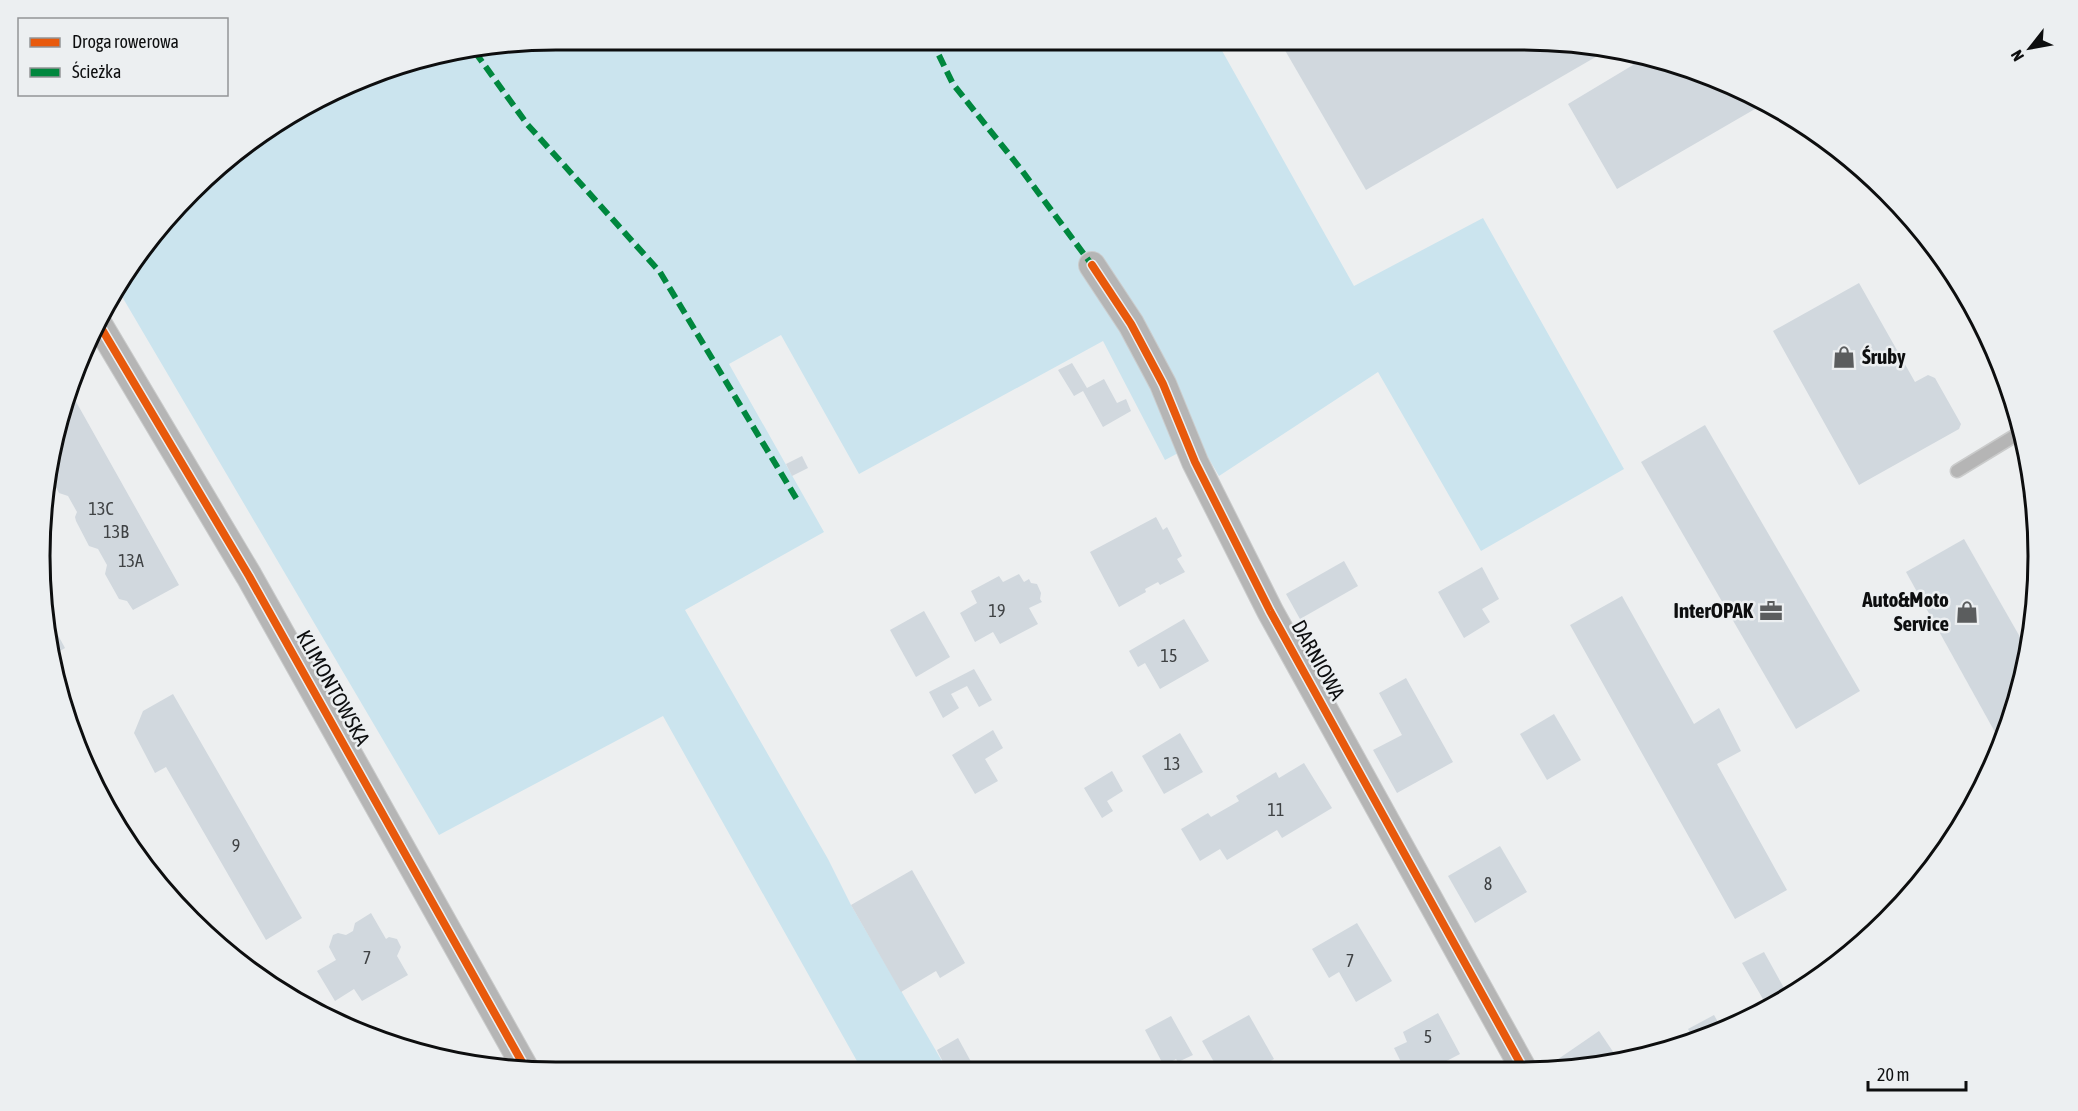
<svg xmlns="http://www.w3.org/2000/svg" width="2078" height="1111" font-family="'Asap Condensed',sans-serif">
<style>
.green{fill:#cbe4ee}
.building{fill:#d1d8de}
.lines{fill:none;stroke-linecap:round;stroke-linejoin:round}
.service-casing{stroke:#cacbcb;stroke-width:15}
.minor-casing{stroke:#cacbcb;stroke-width:28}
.service{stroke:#b5b5b5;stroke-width:12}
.minor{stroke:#b5b5b5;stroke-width:26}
.quiet{stroke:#00873e;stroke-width:6;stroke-dasharray:12 6;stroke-linecap:butt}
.cycleway-casing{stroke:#eceff1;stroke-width:11}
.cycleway{stroke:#e8590c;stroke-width:8}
.labels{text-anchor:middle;stroke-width:5;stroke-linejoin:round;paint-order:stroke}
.number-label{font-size:18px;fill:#3f4244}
.poi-label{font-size:21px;font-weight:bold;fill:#0d0e0f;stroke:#eceff1;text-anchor:end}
.street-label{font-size:21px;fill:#0d0e0f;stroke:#eceff1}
.rim{fill:none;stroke:#0d0e0f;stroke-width:3}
</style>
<rect width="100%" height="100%" fill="#edeff0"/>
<polygon class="green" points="556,39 1216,40 1354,286 1483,218 1624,469 1481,551 1378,372 1219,476 1199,442 1165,460 1103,341 859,474 781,335 729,364 824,532 685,610 828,859 851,905 946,1068 862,1070 663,716 439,835 117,288 126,269 241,146 389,67"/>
<g class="building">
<polygon points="1279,40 1556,40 1604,48 1606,51 1366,190"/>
<polygon points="1625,52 1657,57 1751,92 1767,102 1617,189 1568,104 1633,65"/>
<polygon points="1859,283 1915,382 1928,375 1935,378 1961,424 1959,429 1859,485 1773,331"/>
<polygon points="1072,363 1087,388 1104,379 1117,403 1126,399 1131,411 1103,427 1083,391 1074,396 1058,370"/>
<polygon points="70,391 179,585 133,610 127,601 119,599 105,574 107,565 98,549 89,546 76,521 75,517 77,512 68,496 59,493 51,478 57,422"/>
<polygon points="1705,425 1860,691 1796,729 1641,462"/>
<polygon points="802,456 808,468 792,476 786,464"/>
<polygon points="2035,488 2036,519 2022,496"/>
<polygon points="1156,517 1163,530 1167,527 1182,556 1177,559 1185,572 1160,585 1158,582 1145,589 1146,592 1119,607 1090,552"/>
<polygon points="1964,539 2028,651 2021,690 2001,743 1906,572"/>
<polygon points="1344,561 1358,586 1300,619 1286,594"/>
<polygon points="1482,567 1499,599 1482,609 1490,622 1464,638 1438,592"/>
<polygon points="1019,574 1024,582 1029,579 1031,583 1037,584 1041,593 1040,599 1042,602 1029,608 1038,624 1000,644 993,632 975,642 960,613 977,603 971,591 999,576 1003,582"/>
<polygon points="1622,596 1694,724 1719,708 1741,751 1717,764 1787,890 1735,919 1570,625"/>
<polygon points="924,611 950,657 916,677 890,630"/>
<polygon points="47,615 65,648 55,654 46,616"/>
<polygon points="1184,619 1209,661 1160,689 1145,663 1138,667 1129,651"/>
<polygon points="974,669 992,700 979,707 967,686 951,694 959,708 943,718 929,692"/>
<polygon points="1406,678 1453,762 1397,793 1373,750 1402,735 1379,693"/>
<polygon points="173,694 302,918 266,940 166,767 155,773 134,733 143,711"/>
<polygon points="1554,714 1581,760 1547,780 1520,734"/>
<polygon points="993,730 1003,748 985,759 998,781 975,794 952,755"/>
<polygon points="1180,733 1203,772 1164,794 1142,756"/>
<polygon points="1304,763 1332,808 1282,838 1277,830 1227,860 1220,849 1200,861 1181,829 1208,813 1211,817 1239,801 1236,796 1276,772 1279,778"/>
<polygon points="1112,771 1123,791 1107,801 1113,811 1102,818 1084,788"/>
<polygon points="1500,846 1527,892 1475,923 1448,876"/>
<polygon points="912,870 965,963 940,978 936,971 901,992 851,905"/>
<polygon points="190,906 203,929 202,929 182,910"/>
<polygon points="371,913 386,939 389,937 397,939 401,947 397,956 408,975 362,1001 354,989 335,1001 317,971 336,960 329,947 333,935 338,933 346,935 353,931 355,923"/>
<polygon points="1357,923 1392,981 1356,1002 1339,972 1329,978 1312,949"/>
<polygon points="1764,952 1784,988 1818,969 1821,975 1767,1006 1742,963"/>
<polygon points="1438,1013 1460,1054 1433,1068 1404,1068 1394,1048 1407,1042 1403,1032"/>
<polygon points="1249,1015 1274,1059 1256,1069 1218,1069 1202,1041"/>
<polygon points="1714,1015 1723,1031 1694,1040 1688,1029"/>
<polygon points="1171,1016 1193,1055 1178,1062 1176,1059 1164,1066 1145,1030"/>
<polygon points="1599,1031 1618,1059 1590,1068 1550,1068 1548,1066"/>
<polygon points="958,1038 975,1069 946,1068 937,1050"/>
</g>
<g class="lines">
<g class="service-casing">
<polyline id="service" points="1957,471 2021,432"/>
</g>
<g class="minor-casing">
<g id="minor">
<polyline points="1092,265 1131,324 1163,384 1195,462 1270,611 1523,1068"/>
<polyline points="100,326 249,576 527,1071"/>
</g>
</g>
<use href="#service" class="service"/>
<use href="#minor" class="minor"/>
<g class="quiet">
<polyline points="931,39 953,84 1020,168 1092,265"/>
<polyline points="475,52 527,124 660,272 799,503"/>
</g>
<g class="cycleway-casing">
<g id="cycleway">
<polyline points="1092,265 1131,324 1163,384 1195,462 1270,611 1523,1068"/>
<polyline points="100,326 249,576 527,1071"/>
</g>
</g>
<use href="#cycleway" class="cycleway"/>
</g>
<defs>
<g id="shop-bare" transform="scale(1.8)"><path d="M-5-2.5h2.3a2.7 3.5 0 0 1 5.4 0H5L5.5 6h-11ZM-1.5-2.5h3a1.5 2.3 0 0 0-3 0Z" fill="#5b5d5e" stroke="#eceff1" stroke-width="2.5" paint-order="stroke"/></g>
<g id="office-bare" transform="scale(1.8)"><path d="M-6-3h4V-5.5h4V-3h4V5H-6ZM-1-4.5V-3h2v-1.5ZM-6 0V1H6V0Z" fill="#5b5d5e" stroke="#eceff1" stroke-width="2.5" paint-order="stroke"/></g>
</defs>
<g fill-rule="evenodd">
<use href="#shop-bare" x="1844" y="357"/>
<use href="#office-bare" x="1771" y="611"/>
<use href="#shop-bare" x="1967" y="612"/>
</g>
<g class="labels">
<g class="number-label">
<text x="101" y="515">13C</text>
<text x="116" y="538">13B</text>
<text x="131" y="567">13A</text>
<text x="997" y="617">19</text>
<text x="1169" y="662">15</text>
<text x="1172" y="770">13</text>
<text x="1276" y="816">11</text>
<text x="236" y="852">9</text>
<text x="1488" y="890">8</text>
<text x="367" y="964">7</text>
<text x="1350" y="967">7</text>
<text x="1428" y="1043">5</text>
</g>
<g class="poi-label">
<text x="1862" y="364" text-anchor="start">Śruby</text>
<text x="1949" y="607">Auto&amp;Moto<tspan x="1949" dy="24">Service</tspan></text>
<text x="1753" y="618">InterOPAK</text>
</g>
<g class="street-label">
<text transform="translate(1318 660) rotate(61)" y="7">DARNIOWA</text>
<text transform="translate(333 688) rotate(61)" y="7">KLIMONTOWSKA</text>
</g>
</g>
<path d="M0 0H2078V1111H0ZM556 50H1522A506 506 0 0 1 2028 556V556A506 506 0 0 1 1522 1062H556A506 506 0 0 1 50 556V556A506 506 0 0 1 556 50Z" fill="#eceff1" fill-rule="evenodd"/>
<path class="rim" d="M556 50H1522A506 506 0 0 1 2028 556V556A506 506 0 0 1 1522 1062H556A506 506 0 0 1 50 556V556A506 506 0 0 1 556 50Z"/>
<rect x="18" y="18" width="210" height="78" fill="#eceff1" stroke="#939597" stroke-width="1.5"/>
<rect x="30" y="38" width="30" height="9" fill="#e8590c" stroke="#939597" stroke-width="1.5"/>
<text x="72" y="48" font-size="18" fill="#0d0e0f">Droga rowerowa</text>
<rect x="30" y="68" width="30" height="9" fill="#00873e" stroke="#939597" stroke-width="1.5"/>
<text x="72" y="78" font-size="18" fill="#0d0e0f">Ścieżka</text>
<g transform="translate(2030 48) rotate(239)" stroke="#eceff1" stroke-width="4.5" paint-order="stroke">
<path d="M0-4.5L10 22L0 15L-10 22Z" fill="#0d0e0f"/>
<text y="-9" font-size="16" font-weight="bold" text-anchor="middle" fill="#0d0e0f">N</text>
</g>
<path d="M1868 1081v9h98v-9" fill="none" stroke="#0d0e0f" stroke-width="3"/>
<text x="1877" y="1081" font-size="18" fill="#0d0e0f" stroke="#eceff1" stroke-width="4.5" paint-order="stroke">20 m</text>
</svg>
